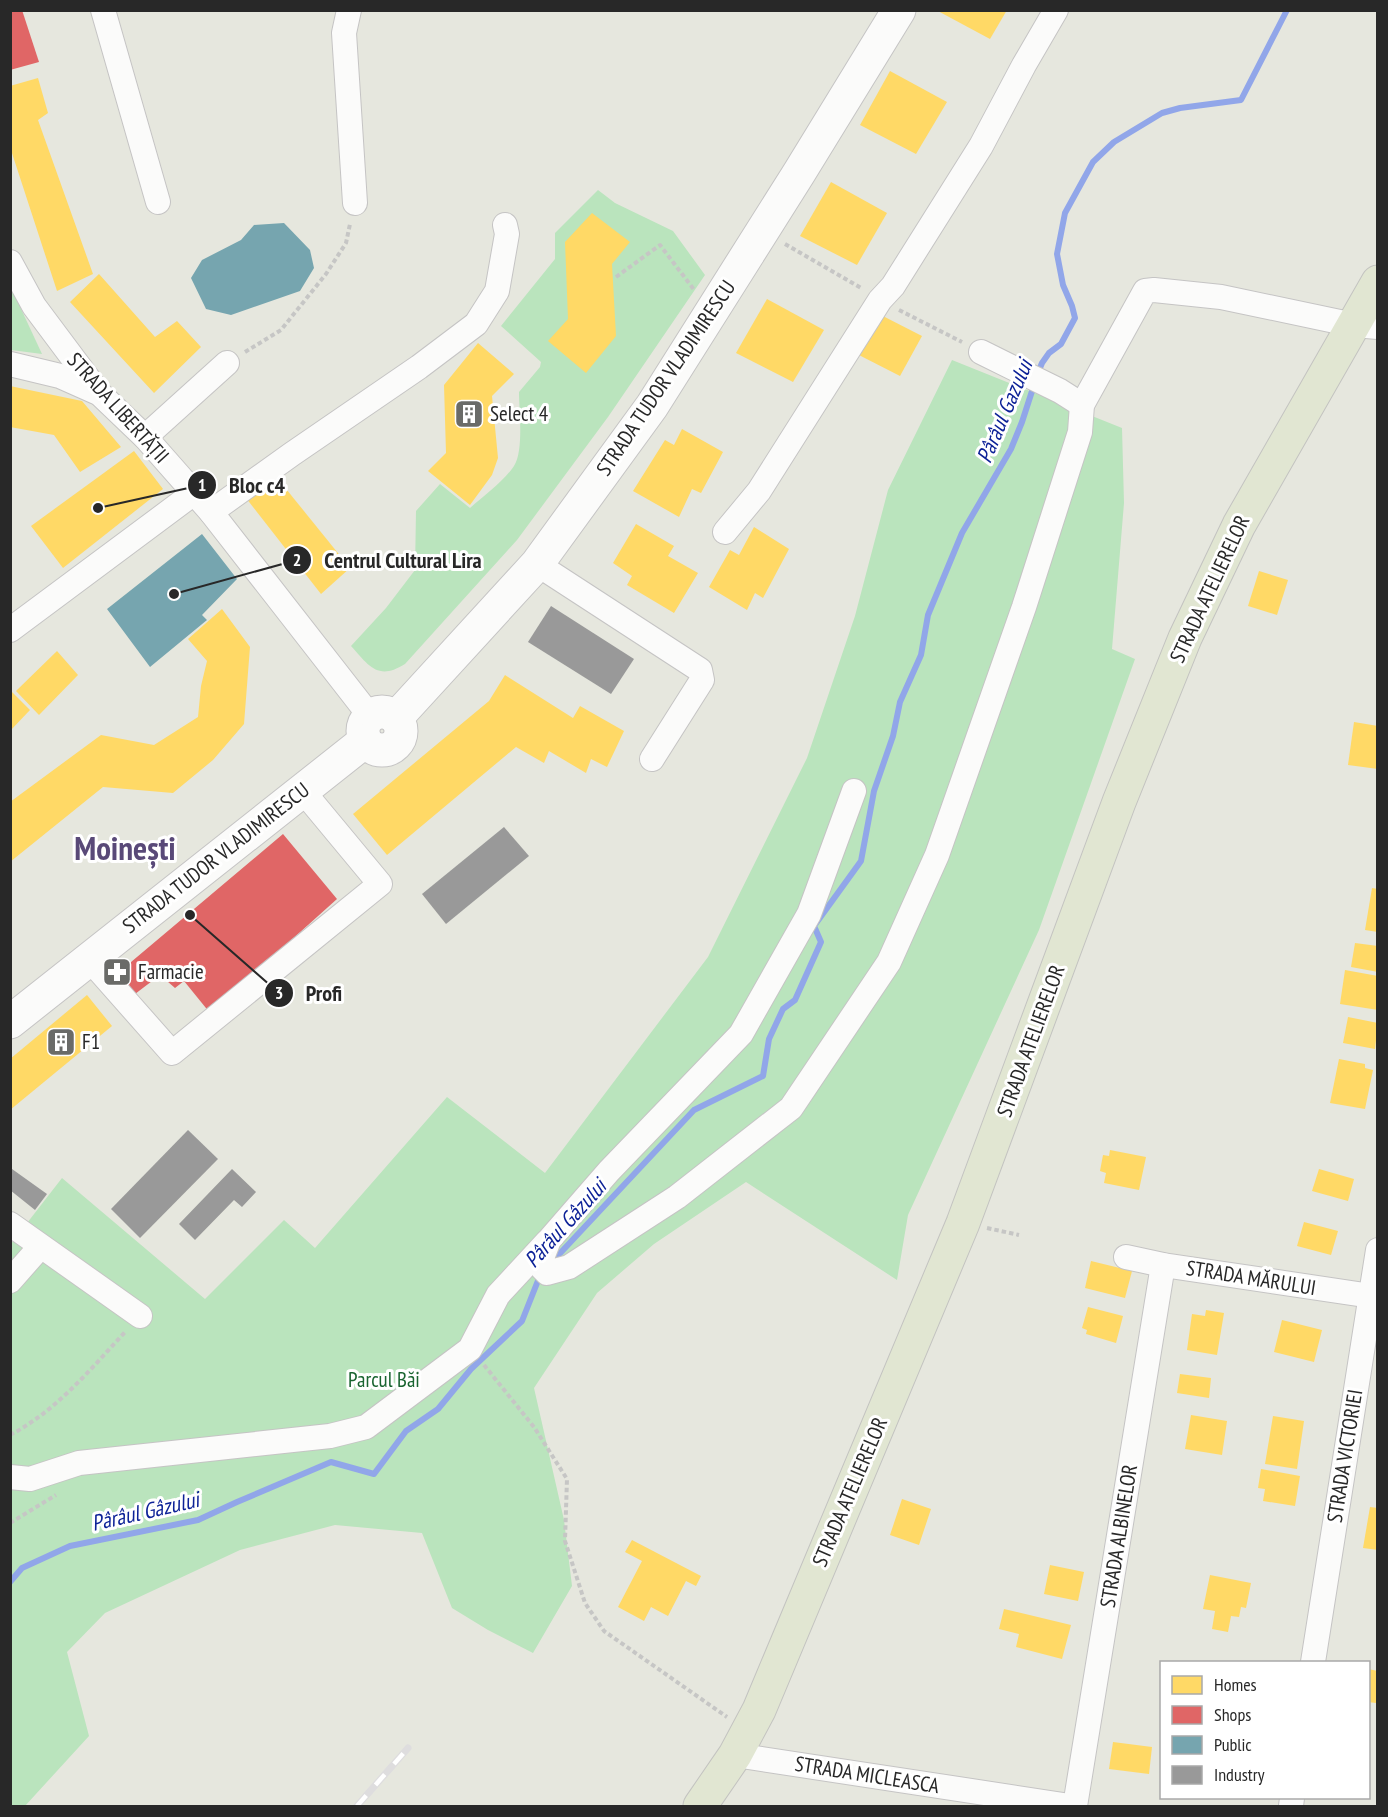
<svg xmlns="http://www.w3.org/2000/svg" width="1388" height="1817" font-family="'PT Sans Narrow',sans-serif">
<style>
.green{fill:#bae4bd}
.homes{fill:#ffd966}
.shops{fill:#e06666}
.public{fill:#76a5af}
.industry{fill:#999}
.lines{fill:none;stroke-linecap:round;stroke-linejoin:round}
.stream{stroke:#91a6e9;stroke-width:6}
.street-casing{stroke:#c5c4c4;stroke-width:26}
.secondary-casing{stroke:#c5c4c4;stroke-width:35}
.primary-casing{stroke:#c3c3c0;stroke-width:35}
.path{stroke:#c6c6c5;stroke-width:4;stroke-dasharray:4.5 3;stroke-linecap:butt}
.street{stroke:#fbfbfa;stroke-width:24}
.secondary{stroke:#fbfbfa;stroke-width:33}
.primary{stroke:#e1e6d2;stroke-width:33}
.rail-casing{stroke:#deddde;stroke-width:7}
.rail{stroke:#fff;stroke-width:4.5;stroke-dasharray:14;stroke-linecap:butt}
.labels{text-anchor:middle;stroke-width:6;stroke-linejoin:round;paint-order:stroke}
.street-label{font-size:21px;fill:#282828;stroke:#fff}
.poi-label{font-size:21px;fill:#282828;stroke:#fff;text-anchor:start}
.park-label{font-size:21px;fill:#196430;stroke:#fff}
.water-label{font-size:22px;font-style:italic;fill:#0d2297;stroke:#fff}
.town-label{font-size:33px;font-weight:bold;fill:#594978;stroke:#fff}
.leader{fill:none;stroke:#282828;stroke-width:2}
.callout-dot{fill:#282828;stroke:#fff;stroke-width:2}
.mark-label{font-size:18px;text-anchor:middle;font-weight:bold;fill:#fff}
.callout-label{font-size:22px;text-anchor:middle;font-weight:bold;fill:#282828;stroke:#fff;stroke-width:6;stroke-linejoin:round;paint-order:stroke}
</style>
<rect width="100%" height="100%" fill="#e6e7de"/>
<g class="green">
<path d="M598 190 615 203 673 231 705 275 608 417 517 540 405 664C378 681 369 666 351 646L386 608 415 570 416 511 440 484 470 508C485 495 503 482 514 466 524 450 519 411 519 392L540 367 541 362 501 326 555 259V233Z"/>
<polygon points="10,288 15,296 42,354 11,350"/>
<polygon points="952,360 1122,428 1124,503 1112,649 1135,659 1039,930 908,1215 897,1280 746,1182 654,1244 597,1293 534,1388 564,1520 572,1586 533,1653 488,1630 452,1608 422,1533 335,1525 240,1550 105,1613 67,1652 89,1736 25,1806 11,1806 10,1245 62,1178 205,1299 284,1220 315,1248 447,1097 545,1173 708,957 807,758 855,616 888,490"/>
</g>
<g class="homes">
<polygon points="936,10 1007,10 990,39"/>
<polygon points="890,71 947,102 916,154 860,125"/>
<polygon points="38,78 48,113 38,120 93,274 57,291 10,147 10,86"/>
<polygon points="831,182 887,213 857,265 800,236"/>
<polygon points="592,213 630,242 612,264 616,336 586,373 548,341 568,319 565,242"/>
<polygon points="99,274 155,337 177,321 201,347 154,393 70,302"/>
<polygon points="767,299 824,330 793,382 736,353"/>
<polygon points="875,312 922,336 900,376 853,352"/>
<polygon points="478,343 514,374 492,396 498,458 492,475 470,505 428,471 446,453 444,385"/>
<polygon points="10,386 82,401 121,447 80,472 54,435 10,427"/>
<polygon points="682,429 723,452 701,493 692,489 679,517 633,491 665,440 674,445"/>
<polygon points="134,451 163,489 63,568 31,526"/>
<polygon points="274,474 350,568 321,594 246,498"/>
<polygon points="636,524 674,546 668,556 698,573 674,613 627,585 632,576 613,563"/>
<polygon points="754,527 789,549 763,598 755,593 747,610 709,587 730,550 739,555"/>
<polygon points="1259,571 1288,580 1277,615 1248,606"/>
<polygon points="222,609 250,647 244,724 213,760 173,793 103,787 10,862 10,802 101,735 154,745 198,717 201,686 207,661 188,639"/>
<polygon points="57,651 78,675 39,715 16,691"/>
<polygon points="505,675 573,718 580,706 624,731 607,767 591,759 586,773 549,751 544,763 516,747 387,855 353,814 489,701"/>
<polygon points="10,690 30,710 10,731"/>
<polygon points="1354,722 1378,726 1378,769 1348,765"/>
<polygon points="1372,888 1378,889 1378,932 1365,930"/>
<polygon points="1355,943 1378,946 1378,972 1351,967"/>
<polygon points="1345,970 1378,976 1378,1010 1340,1004"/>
<polygon points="87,995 112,1026 10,1110 10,1059"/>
<polygon points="1348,1017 1378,1023 1375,1049 1343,1043"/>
<polygon points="1339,1059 1365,1064 1365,1068 1373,1070 1365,1109 1330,1103"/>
<polygon points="1110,1150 1146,1157 1139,1190 1104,1183 1106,1173 1100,1171 1103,1155 1109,1156"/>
<polygon points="1319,1169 1354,1179 1348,1201 1312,1191"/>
<polygon points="1304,1222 1338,1231 1331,1255 1297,1246"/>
<polygon points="1091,1261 1132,1271 1125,1298 1085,1288"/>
<polygon points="1088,1307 1123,1316 1116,1343 1086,1334 1087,1330 1082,1328"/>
<polygon points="1206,1310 1224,1313 1217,1355 1187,1350 1192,1314 1205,1316"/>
<polygon points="1282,1320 1322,1330 1314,1362 1274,1352"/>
<polygon points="1180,1374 1211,1378 1209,1398 1177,1393"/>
<polygon points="1191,1415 1227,1421 1222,1455 1185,1449"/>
<polygon points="1273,1416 1304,1421 1297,1469 1265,1464"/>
<polygon points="1261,1469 1300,1476 1295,1506 1263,1501 1265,1489 1258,1488"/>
<polygon points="902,1499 931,1509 919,1545 890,1535"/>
<polygon points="1370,1507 1378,1508 1378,1550 1363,1548"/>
<polygon points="632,1540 701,1576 696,1586 686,1581 668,1616 651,1607 644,1621 618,1607 642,1561 625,1552"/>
<polygon points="1050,1565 1084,1572 1078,1601 1044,1594"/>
<polygon points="1210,1575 1251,1583 1246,1608 1241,1607 1239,1617 1231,1616 1228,1632 1212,1629 1215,1611 1203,1609"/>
<polygon points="1004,1609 1071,1625 1062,1659 1016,1647 1019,1634 999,1629"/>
<polygon points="1368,1669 1378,1671 1376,1703 1368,1702"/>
<polygon points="1113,1742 1152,1747 1149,1774 1109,1769"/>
</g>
<g class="shops">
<polygon points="22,10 39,62 10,70 10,11"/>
<polygon points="283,834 337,899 210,1013 184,981 175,988 160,975 135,994 118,973"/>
</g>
<g class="public">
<polygon points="284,223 310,250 314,268 300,291 231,315 206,309 191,278 202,260 241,240 254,225"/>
<polygon points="202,534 237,579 202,615 207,620 150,667 107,609"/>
</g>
<g class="industry">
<polygon points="551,606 634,659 611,694 528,642"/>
<polygon points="504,827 529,856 446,924 422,894"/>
<polygon points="188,1130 218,1159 140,1238 111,1209"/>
<polygon points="12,1169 47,1194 35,1210 10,1190 10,1172"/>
<polygon points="232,1169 256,1192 242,1207 234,1200 195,1240 179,1224"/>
</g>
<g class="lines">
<g class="stream">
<polyline points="1037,375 1042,363 1049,353 1061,344 1075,318 1072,306 1063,285 1057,254 1065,213 1093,162 1114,142 1162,113 1180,108 1241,100 1287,10"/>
<polyline points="550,1264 694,1110 763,1076 769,1039 783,1009 795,1000 821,942 814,926 861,861 874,791 893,736 900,702 921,655 928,615 962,533 1011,449 1022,422 1034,385"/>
<polyline points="10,1582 22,1568 70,1546 198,1520 237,1502 331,1462 374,1474 406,1431 438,1409 471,1369 522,1321 541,1273"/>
</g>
<g class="street-casing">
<g id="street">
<polyline points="103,10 158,202"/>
<polyline points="349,10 344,33 355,203"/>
<polyline points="10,262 34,306 99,393 145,437 211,512 370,716"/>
<polyline points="981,352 1060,391 1082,405"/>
<polyline points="10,364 60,376 96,392"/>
<polyline points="145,437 227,363"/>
<polyline points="211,512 292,454 419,367 476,324 497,291 507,234 505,225"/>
<polyline points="725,532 759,491 880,300 893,286 981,146 1024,65 1056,10"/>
<polyline points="537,564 700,670 702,680 652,759"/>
<polyline points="10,630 194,493"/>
<polyline points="854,791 809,914 741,1034 609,1171 549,1240 542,1258 542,1268 547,1273 569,1267 677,1197 791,1108 889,962 937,855 1024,607 1080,432 1082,405 1145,291 1154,290 1221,297 1354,325 1378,327"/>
<polyline points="89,959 172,1053 380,884 302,790"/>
<polyline points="10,1224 140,1316"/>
<polyline points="1126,1257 1163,1265 1378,1297"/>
<polyline points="10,1281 40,1247"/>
<polyline points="10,1477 30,1479 79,1463 330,1436 366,1427 470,1349 498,1295 547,1242"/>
<polyline points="1313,1662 1378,1250"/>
<polyline points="735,1755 1070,1806"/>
<polyline points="1075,1806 1163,1265"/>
<polyline points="1291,1806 1292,1798"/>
</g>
</g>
<g class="secondary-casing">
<g id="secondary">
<circle cx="382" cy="731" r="19"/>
<polyline points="396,718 537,564 652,406 799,173 899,10"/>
<polyline points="10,1022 365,741"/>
</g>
</g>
<g class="primary-casing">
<polyline id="primary" points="700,1806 735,1755 759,1710 963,1223 1119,802 1185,638 1239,525 1378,282"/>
</g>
<g class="path">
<polyline points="785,244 861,288"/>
<polyline points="616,277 660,245 695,291"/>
<polyline points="899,310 962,342"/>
<polyline points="245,352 281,330 326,274 346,243 350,224"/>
<polyline points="987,1228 1019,1235"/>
<polyline points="484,1365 534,1427 567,1479 565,1541 585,1603 604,1631 727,1717"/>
<path d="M10 1435C56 1411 90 1370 125 1332"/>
<polyline points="10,1523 56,1495"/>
</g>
<use href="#street" class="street"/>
<use href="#secondary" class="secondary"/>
<use href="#primary" class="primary"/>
<g class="rail-casing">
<polyline id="rail" points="357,1806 408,1748"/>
</g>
<use href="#rail" class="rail"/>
</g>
<defs>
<g id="building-square" transform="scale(1.5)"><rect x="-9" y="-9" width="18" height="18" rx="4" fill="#6a6b68" stroke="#fff"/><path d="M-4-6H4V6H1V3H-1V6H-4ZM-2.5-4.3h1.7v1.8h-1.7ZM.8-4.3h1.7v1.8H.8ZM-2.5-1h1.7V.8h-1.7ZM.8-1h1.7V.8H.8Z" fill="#fff"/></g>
<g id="pharmacy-square" transform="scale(1.5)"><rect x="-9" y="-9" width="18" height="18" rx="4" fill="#6a6b68" stroke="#fff"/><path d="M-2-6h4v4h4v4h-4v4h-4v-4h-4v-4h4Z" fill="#fff"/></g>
</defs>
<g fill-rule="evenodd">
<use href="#building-square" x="469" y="414"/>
<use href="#pharmacy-square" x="117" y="972"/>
<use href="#building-square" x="61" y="1042"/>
</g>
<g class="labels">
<g class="street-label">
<text transform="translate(666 378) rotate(-56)" y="7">STRADA TUDOR VLADIMIRESCU</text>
<text transform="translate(118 408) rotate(48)" y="7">STRADA LIBERTĂȚII</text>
<text transform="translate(1210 589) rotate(-65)" y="7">STRADA ATELIERELOR</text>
<text transform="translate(216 858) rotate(-38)" y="7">STRADA TUDOR VLADIMIRESCU</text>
<text transform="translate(1031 1041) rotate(-70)" y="7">STRADA ATELIERELOR</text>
<text transform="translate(1251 1278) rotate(9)" y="7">STRADA MĂRULUI</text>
<text transform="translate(1345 1456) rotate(-81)" y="7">STRADA VICTORIEI</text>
<text transform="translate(850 1492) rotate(-67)" y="7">STRADA ATELIERELOR</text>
<text transform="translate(1119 1536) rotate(-81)" y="7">STRADA ALBINELOR</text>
<text transform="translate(867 1775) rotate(9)" y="7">STRADA MICLEASCA</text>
</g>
<g class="poi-label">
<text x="490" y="421">Select 4</text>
<text x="138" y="979">Farmacie</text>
<text x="82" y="1049">F1</text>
</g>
<g class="park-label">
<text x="384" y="1387">Parcul Băi</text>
</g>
<g class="water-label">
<text transform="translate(1004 411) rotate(-67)" y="8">Pârâul Gazului</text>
<text transform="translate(565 1223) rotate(-48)" y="8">Pârâul Gâzului</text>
<text transform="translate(145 1511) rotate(-13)" y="8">Pârâul Gâzului</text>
</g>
<g class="town-label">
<text x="125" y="860">Moinești</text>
</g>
</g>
<path class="leader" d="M98 508L202 485M174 594L297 560M190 915L279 993"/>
<g class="callout-dot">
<circle cx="98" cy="508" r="6"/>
<circle cx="174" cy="594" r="6"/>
<circle cx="190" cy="915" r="6"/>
<circle cx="202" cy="485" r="15"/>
<circle cx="297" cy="560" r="15"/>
<circle cx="279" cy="993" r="15"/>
</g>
<g class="mark-label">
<text x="202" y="491">1</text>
<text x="297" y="566">2</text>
<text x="279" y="999">3</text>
</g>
<g class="callout-label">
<text x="257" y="493">Bloc c4</text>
<text x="403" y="568">Centrul Cultural Lira</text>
<text x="324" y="1001">Profi</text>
</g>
<rect width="1388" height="1817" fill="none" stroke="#282828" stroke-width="24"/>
<rect x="1160" y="1661" width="210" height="138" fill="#ffffff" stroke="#a9a9a9" stroke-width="1.5"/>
<rect x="1172" y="1676" width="30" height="18" fill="#ffd966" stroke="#a9a9a9" stroke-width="1.5"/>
<text x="1214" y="1691" font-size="18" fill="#282828">Homes</text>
<rect x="1172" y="1706" width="30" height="18" fill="#e06666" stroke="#a9a9a9" stroke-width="1.5"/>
<text x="1214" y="1721" font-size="18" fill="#282828">Shops</text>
<rect x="1172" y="1736" width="30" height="18" fill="#76a5af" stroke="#a9a9a9" stroke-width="1.5"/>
<text x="1214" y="1751" font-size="18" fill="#282828">Public</text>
<rect x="1172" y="1766" width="30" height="18" fill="#999999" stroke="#a9a9a9" stroke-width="1.5"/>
<text x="1214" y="1781" font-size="18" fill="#282828">Industry</text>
</svg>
